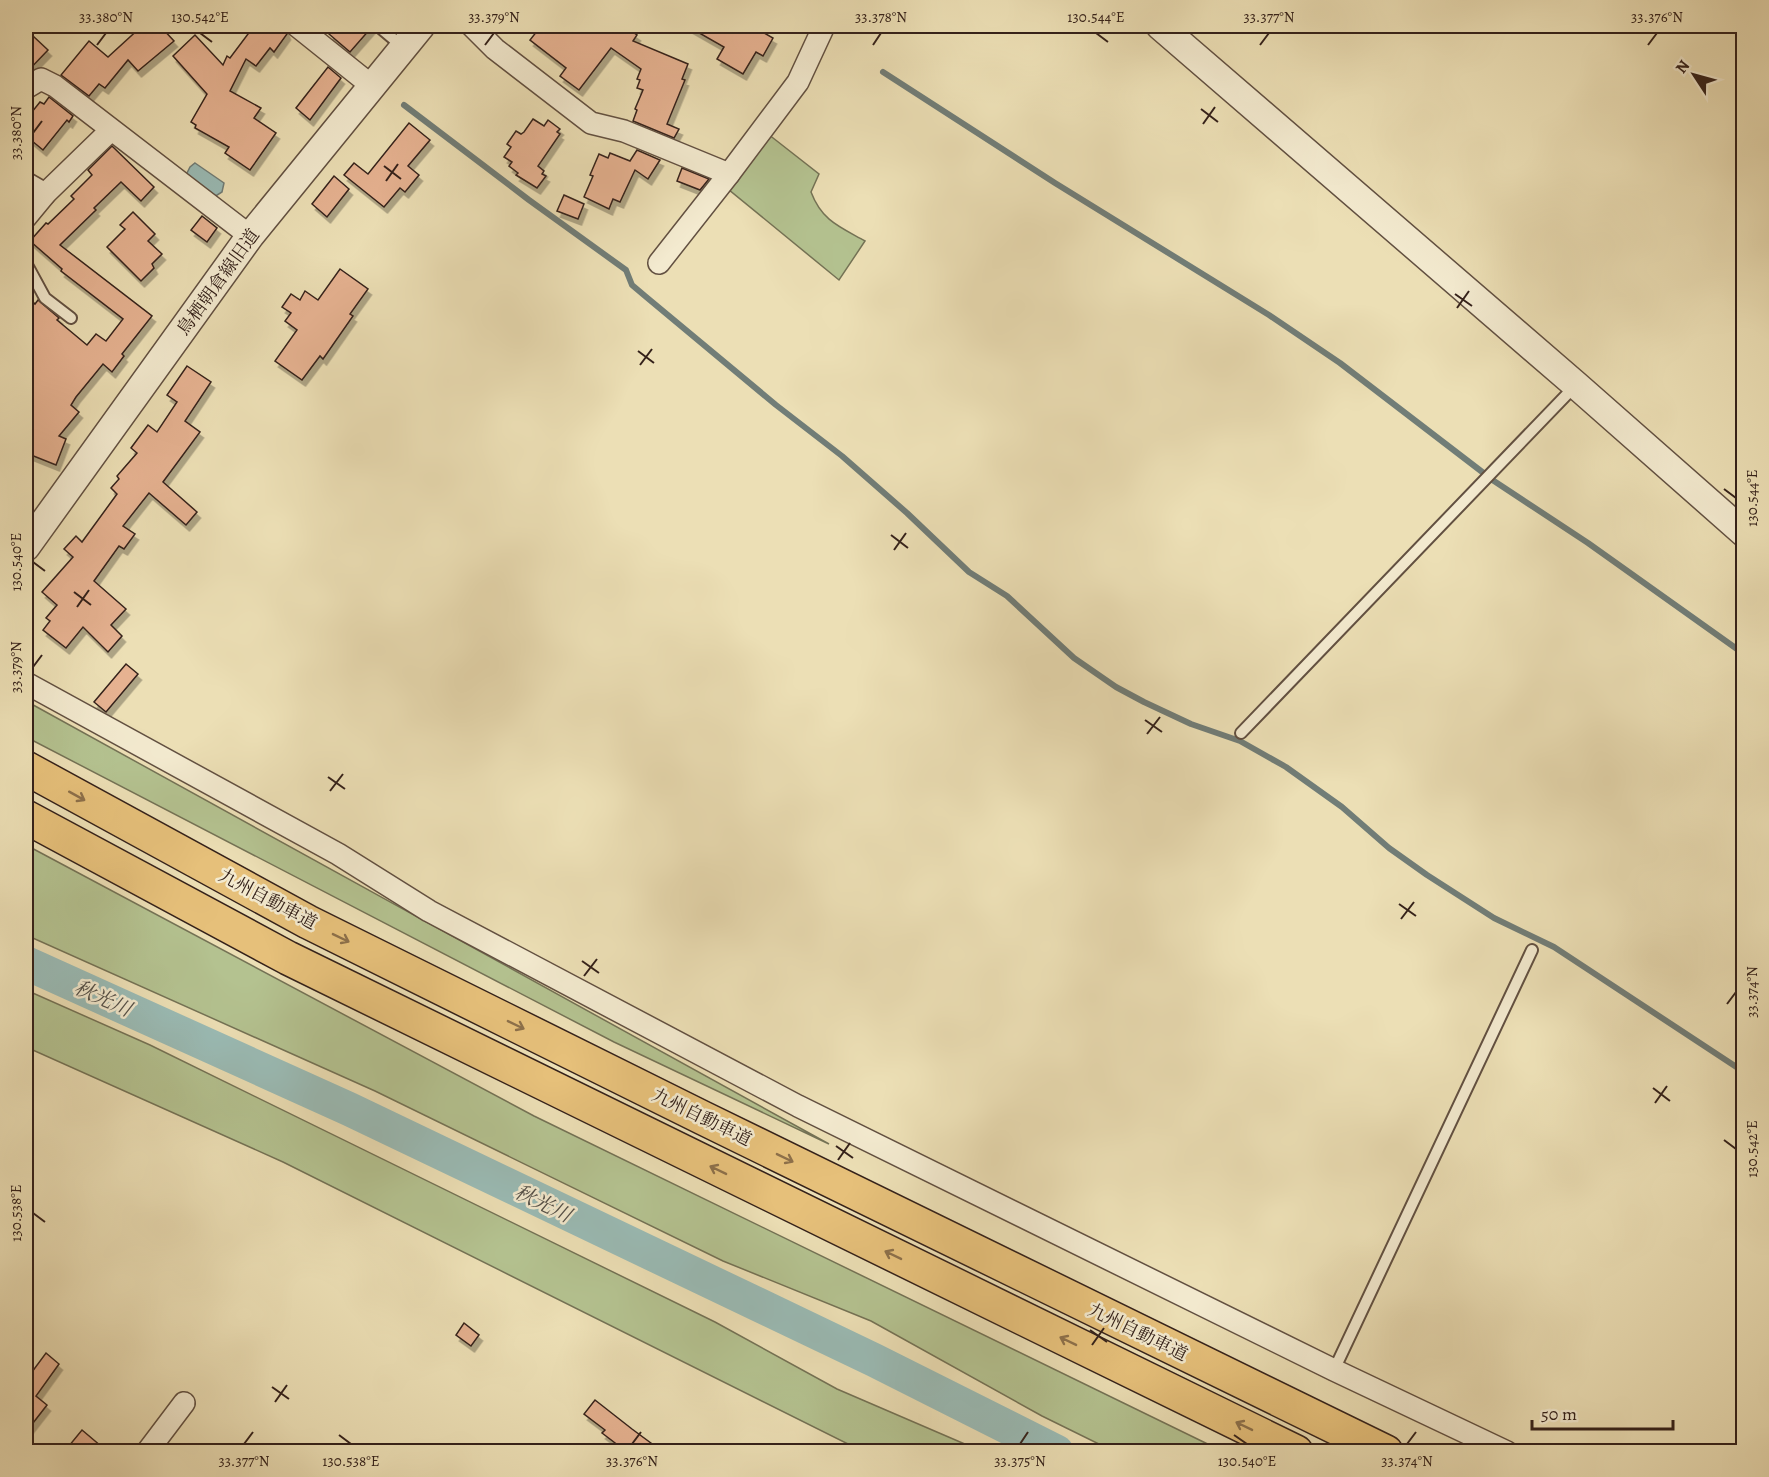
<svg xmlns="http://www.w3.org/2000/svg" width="1769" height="1477" font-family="Alegreya,'Noto Serif JP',serif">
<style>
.green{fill:#b4c290;stroke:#747255;stroke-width:1.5}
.water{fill:#9abbb5;stroke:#717d77;stroke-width:1.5}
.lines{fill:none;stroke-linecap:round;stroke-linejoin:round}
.stream{stroke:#717d77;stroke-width:6}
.river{stroke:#9abbb5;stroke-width:34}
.building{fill:#e6b291;stroke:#34211a;stroke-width:1.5;filter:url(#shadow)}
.service-casing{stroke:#625041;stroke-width:14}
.minor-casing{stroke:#625041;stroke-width:24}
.tertiary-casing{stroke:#625041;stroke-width:30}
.motorway-casing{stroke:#34211a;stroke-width:36}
.service{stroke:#f3eacf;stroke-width:10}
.minor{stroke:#f3eacf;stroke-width:21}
.tertiary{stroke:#f3eacf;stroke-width:27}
.motorway{stroke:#e6c07a;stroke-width:33}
.oneway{stroke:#8d704a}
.ticks{fill:none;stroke:#34211a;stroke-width:2}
.labels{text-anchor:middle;stroke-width:5;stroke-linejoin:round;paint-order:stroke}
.street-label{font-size:18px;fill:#34211a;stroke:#f3eacf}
.water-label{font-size:20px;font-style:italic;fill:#534f48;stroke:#f3eacf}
.neatline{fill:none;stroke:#34211a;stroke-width:2}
.ticks-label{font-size:15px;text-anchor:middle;fill:#34211a}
</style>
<defs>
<filter id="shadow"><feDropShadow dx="3.5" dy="6" stdDeviation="0" flood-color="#0004"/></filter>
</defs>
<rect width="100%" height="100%" fill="#ecdfb5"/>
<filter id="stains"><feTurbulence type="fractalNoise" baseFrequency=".00333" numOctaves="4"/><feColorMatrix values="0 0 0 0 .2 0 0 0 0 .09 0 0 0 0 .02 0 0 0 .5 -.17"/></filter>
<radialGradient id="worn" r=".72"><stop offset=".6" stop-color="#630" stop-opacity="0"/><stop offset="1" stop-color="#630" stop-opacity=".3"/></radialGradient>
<g class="green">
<path d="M768 134 819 174 811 192C822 221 840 227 865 241L839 280 728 189Z"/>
<polygon points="26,701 829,1144 614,1042 26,737"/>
<polygon points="26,845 534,1116 1222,1451 1113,1451 1042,1416 871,1321 723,1261 375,1091 26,935"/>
<polygon points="26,990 150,1045 715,1322 837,1389 981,1451 862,1451 283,1162 26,1047"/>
</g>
<polygon class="water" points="195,163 224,183 222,192 214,197 186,175 190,167"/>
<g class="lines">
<g class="stream">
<polyline points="883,72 1055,183 1269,315 1340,363 1494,481 1588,543 1744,654"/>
<polyline points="404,105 529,200 626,270 632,285 645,296 776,405 842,456 907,513 969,572 1007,596 1074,658 1116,687 1144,702 1191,724 1240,741 1286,767 1342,807 1389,848 1427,875 1494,918 1554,947 1744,1072"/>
</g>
<polyline class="river" points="26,963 349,1109 874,1360 1057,1452"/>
</g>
<g class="building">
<polygon points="142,26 160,26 174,41 138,71 128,60 105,88 99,84 89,96 61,75 89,41 108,57"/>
<polygon points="254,26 284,26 287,34 274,52 270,48 256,66 246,59 230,91 261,108 254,118 276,133 250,170 225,153 229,147 195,128 196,125 191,122 207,94 173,56 195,35 223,65 227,56 230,58"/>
<polygon points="336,26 371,26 371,28 350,52 329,34"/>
<polygon points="541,26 624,26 637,35 633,41 688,64 682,79 685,80 667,124 679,129 674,138 633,121 637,110 635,109 643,90 637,88 640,80 637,79 641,69 611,48 579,90 560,76 566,68 530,40"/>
<polygon points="687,26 745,26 751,28 752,26 773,38 763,56 756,52 743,74 717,59 724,47"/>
<polygon points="33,36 48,50 26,73 26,44"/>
<polygon points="328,67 341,78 310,120 296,108"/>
<polygon points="49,97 73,116 69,122 67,120 43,150 26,136 26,106 32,112 40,102 44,104"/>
<polygon points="533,119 544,126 548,120 560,129 557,132 560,134 538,166 544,171 542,174 546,176 537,188 516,175 518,173 509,166 512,162 504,157 511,147 507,144 516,131 521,134 524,132"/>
<polygon points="409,123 430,140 408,166 419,175 405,192 400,188 384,207 344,175 354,163 368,174"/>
<polygon points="112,146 154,187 141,201 121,182 94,208 96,210 60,245 152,316 122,354 124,356 112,372 103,364 76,397 71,405 79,412 59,436 66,439 56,465 26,453 26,295 35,304 38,300 59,318 57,320 87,345 96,334 106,341 123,319 61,271 62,269 30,241 46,223 48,224 74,199 71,196 92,175 88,170"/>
<polygon points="637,150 660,160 648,179 635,170 620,202 613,199 609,209 584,197 593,176 590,175 599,154 608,158 610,153 630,161"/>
<polygon points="682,168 709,179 700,190 677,181"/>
<polygon points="334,176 349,189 327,217 312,204"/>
<polygon points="564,195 584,204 578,219 557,211"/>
<polygon points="133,212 155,234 148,241 162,254 152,264 154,268 141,281 107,247 125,229 120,225"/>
<polygon points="202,216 217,228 207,242 191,230"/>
<polygon points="340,269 368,289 350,314 353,316 323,359 320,356 302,380 275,361 297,330 285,321 291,313 282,307 291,294 300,300 305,291 318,300"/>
<polygon points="187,366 211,382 185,421 200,432 163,482 197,512 186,525 149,493 123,526 135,534 124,549 119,546 94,581 126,609 111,625 122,636 108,652 83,627 66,648 43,630 50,621 46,618 57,605 42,592 73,557 64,549 76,536 82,542 117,494 111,488 119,479 117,476 137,453 131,448 148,425 157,432 177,402 167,395"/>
<polygon points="126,664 138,674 106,712 94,702"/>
<polygon points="464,1323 479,1335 471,1346 456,1335"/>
<polygon points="46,1353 59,1364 36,1396 47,1405 26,1432 26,1380"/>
<polygon points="595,1400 632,1429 663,1452 627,1452 602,1433 605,1430 584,1414"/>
<polygon points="82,1430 108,1452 64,1452"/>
</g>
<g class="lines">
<g class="service-casing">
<g id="service">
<polyline points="378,26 403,47"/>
<polyline points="26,263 45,298 71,318"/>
<polyline points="1241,733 1576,385"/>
<polyline points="1334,1370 1532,950"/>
</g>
</g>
<g class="minor-casing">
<g id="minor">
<polyline points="297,26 372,86"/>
<polyline points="472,26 495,49 591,123 624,131 729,174"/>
<polyline points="26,88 41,79 55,86 250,236"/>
<polyline points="26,183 45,194"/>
<polyline points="26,217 45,194 111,130"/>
<polyline points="659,263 729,174 798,82 824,26"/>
<polyline points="26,683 338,854 429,911 798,1106 1334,1370 1507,1452"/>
<polyline points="147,1452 184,1403"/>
</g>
</g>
<g class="tertiary-casing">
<g id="tertiary">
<polyline points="1160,26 1576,385 1744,533"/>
<polyline points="26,547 250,236 421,26"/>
</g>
</g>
<g class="motorway-casing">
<g id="motorway">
<polyline points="26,768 308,922 703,1118 1386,1452"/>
<polyline points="26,817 288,958 1296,1452"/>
</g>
</g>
<use href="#service" class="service"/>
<use href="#minor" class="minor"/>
<use href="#tertiary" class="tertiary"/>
<use href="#motorway" class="motorway"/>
</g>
<defs><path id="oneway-shaft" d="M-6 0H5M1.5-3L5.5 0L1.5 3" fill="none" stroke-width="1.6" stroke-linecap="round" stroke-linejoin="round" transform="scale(1.5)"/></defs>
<g class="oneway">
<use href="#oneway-shaft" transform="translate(77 796) rotate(29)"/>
<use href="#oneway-shaft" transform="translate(341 938) rotate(26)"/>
<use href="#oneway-shaft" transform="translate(516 1025) rotate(26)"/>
<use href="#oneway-shaft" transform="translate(785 1158) rotate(26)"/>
<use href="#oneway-shaft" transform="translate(718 1170) rotate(-154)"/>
<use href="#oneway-shaft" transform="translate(893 1255) rotate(-154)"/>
<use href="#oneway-shaft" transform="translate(1068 1341) rotate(-154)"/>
<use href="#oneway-shaft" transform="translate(1244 1426) rotate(-154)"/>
</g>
<path class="ticks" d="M200 33 212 42M1096 33 1108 42M97 45 106 33M485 45 494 33M873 45 881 33M1260 45 1269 33M1648 45 1657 33M1201 109 1218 122M1203 124 1215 107M33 133 42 121M384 166 401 179M386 181 398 164M1455 294 1472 306M1457 308 1469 291M638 351 654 363M640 365 652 349M1724 489 1736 498M891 535 908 548M894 550 906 533M33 562 45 571M74 592 91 605M77 607 89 590M33 667 42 655M1145 720 1162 732M1147 734 1160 717M328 777 345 789M330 791 343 774M1399 904 1416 916M1401 919 1414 902M582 961 599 973M584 976 597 959M1727 1004 1736 992M1653 1088 1670 1101M1655 1103 1667 1086M1724 1140 1736 1149M836 1146 853 1158M838 1160 850 1143M33 1213 45 1222M1090 1330 1107 1342M1092 1345 1104 1328M272 1387 289 1399M275 1402 287 1385M339 1435 351 1444M1234 1435 1247 1444M244 1444 253 1432M632 1444 641 1432M1020 1444 1028 1432M1407 1444 1416 1432"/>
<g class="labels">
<g class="street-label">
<text transform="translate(218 282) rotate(-54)" y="6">鳥栖朝倉線旧道</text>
<text transform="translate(268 899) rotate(28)" y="6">九州自動車道</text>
<text transform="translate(702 1117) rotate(26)" y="6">九州自動車道</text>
<text transform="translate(1138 1332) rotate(26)" y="6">九州自動車道</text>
</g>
<g class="water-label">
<text transform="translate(103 998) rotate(24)" y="7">秋光川</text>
<text transform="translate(543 1203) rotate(26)" y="7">秋光川</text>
</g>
</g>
<rect width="1769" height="1477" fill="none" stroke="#ecdfb5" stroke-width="66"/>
<g transform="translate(1694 75) rotate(306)" stroke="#f3eacf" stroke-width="4.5" paint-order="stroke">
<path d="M0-4.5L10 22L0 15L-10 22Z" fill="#34211a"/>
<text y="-9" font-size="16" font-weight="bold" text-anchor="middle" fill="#34211a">N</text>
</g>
<path d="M1532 1420v9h141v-9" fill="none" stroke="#34211a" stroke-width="3"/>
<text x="1541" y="1420" font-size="18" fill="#34211a" stroke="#f3eacf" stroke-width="4.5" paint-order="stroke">50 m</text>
<rect x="33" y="33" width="1703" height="1411" class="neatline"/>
<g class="ticks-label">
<text x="106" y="22">33.380°N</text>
<text x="200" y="22">130.542°E</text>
<text x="494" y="22">33.379°N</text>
<text x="881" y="22">33.378°N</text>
<text x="1096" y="22">130.544°E</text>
<text x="1269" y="22">33.377°N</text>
<text x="1657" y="22">33.376°N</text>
<text transform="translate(16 133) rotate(-90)" y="5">33.380°N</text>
<text transform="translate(1752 498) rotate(-90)" y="5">130.544°E</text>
<text transform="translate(16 562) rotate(-90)" y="5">130.540°E</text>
<text transform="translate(16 667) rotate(-90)" y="5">33.379°N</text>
<text transform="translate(1752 992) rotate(-90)" y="5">33.374°N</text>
<text transform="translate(1752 1149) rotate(-90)" y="5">130.542°E</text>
<text transform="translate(16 1213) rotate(-90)" y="5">130.538°E</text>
<text x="244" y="1466">33.377°N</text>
<text x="351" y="1466">130.538°E</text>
<text x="632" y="1466">33.376°N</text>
<text x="1020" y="1466">33.375°N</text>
<text x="1247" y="1466">130.540°E</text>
<text x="1407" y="1466">33.374°N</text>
</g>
<rect width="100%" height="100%" filter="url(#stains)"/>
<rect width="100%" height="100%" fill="url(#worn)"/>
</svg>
